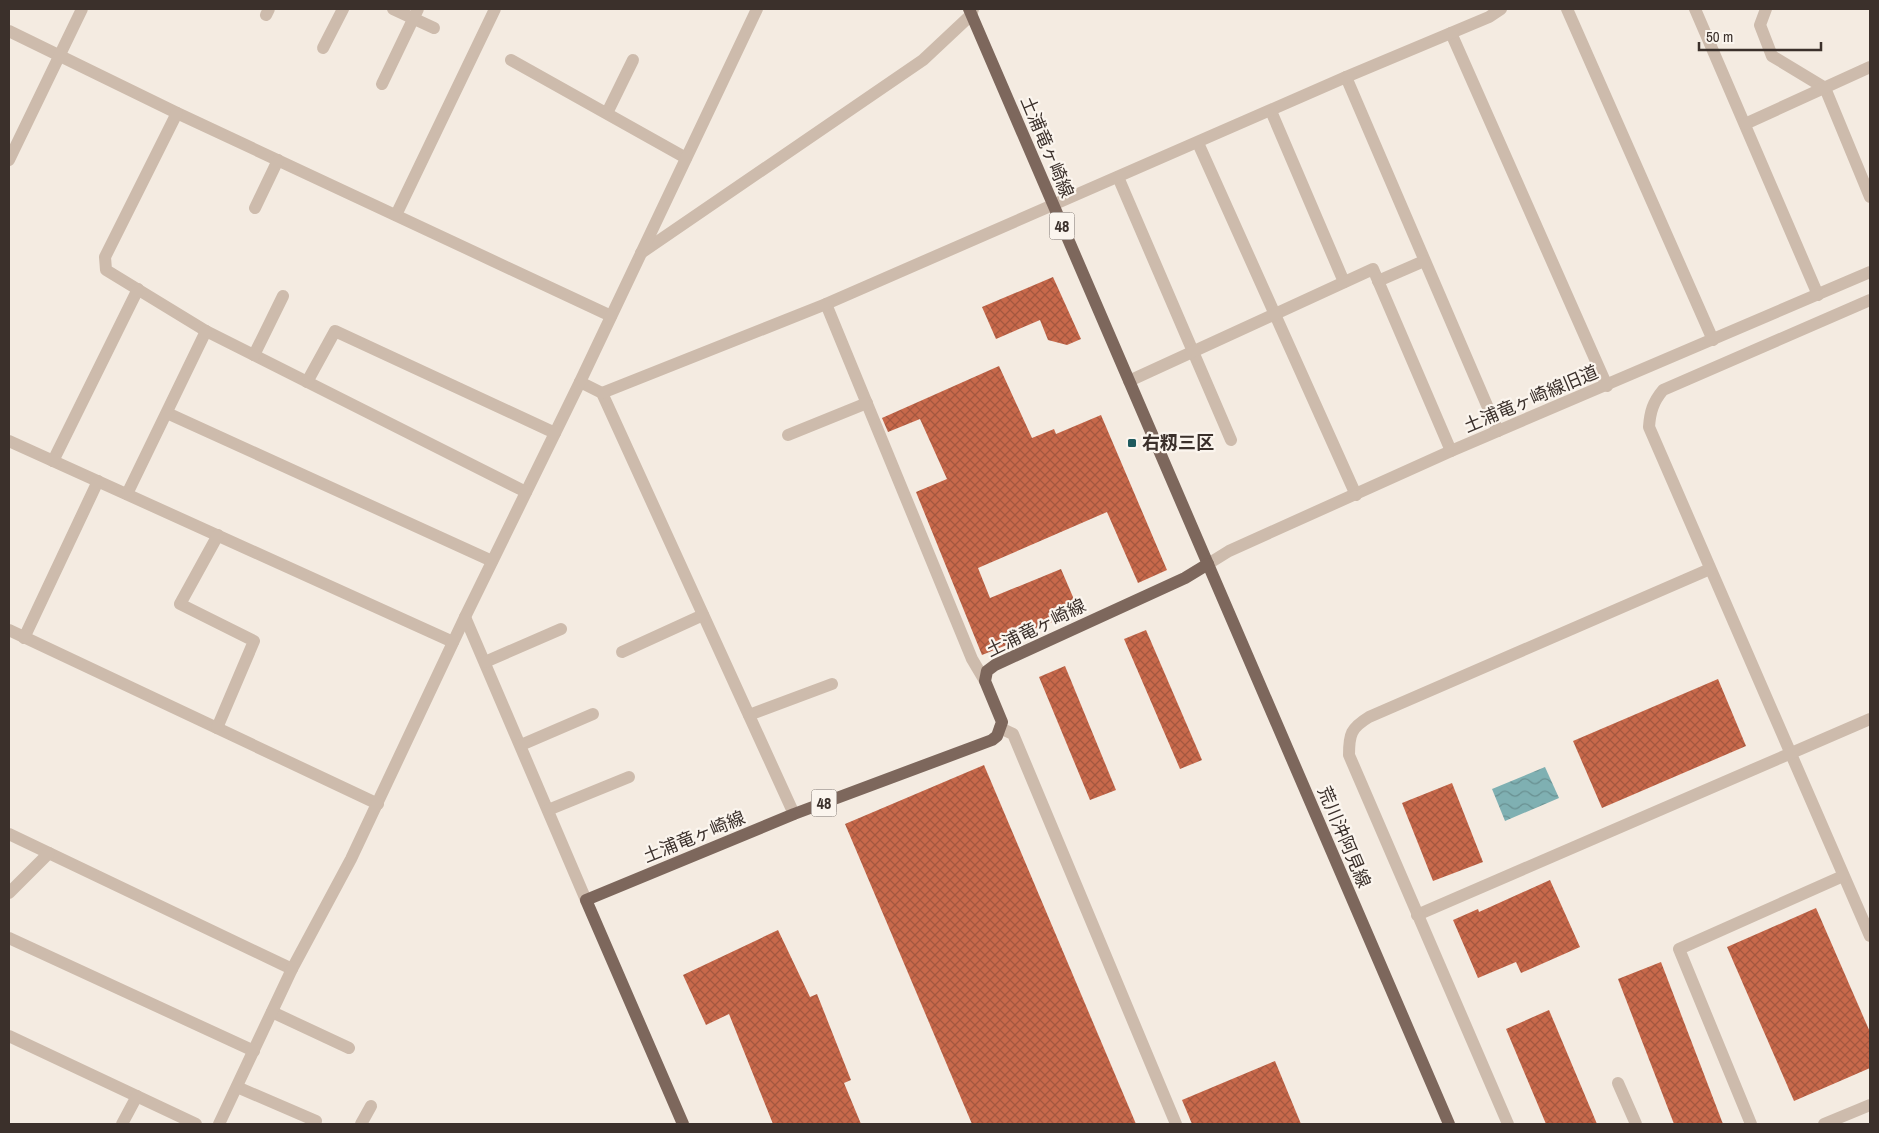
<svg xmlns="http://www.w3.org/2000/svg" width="1879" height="1133" font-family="'Archivo Narrow','Noto Sans JP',sans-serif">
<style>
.water{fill:url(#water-waves)}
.building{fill:url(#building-cross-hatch)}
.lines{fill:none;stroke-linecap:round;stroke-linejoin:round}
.minor{stroke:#cdbbac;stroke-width:12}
.major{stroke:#7d675c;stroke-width:12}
.poi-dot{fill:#1f5a5e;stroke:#fbf5ee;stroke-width:2}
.labels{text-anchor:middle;stroke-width:4.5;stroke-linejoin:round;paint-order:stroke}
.shield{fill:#fbf5ee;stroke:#756b66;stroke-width:1}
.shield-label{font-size:16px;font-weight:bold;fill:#3b302b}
.street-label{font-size:18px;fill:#3b302b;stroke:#fbf5ee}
.poi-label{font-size:18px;font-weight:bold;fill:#3b302b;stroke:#fbf5ee;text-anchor:start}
</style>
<defs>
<pattern id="water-waves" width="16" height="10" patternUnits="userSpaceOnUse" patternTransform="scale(1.25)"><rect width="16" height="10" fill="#7fb0b2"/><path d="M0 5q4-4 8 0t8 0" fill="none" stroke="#699091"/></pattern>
<pattern id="building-cross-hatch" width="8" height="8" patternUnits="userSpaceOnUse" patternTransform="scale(1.25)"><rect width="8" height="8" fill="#c8694b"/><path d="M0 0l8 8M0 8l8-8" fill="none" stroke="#a4573f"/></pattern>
</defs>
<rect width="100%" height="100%" fill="#f4ebe1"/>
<polygon class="water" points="1545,767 1559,798 1505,821 1492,789"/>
<g class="building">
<polygon points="1053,277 1081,339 1067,345 1048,340 1040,320 996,339 982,307"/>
<polygon points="999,366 1032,438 1054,429 1056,434 1101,415 1167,570 1138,583 1107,512 978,568 990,598 1061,569 1079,611 1008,640 1009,644 982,655 916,492 947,479 920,419 888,432 882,418"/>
<polygon points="1146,630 1202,760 1180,769 1124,639"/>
<polygon points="1065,666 1116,790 1090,800 1039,677"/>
<polygon points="1718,679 1746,746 1602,808 1573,741"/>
<polygon points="984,765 1136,1124 972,1124 845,824"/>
<polygon points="1452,783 1483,862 1433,881 1402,803"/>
<polygon points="1550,880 1580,947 1521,973 1516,962 1478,978 1453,920 1478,909 1479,912"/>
<polygon points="1816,908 1870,1032 1870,1068 1794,1101 1727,947"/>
<polygon points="778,930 810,997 817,994 851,1080 844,1083 861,1124 773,1124 729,1014 706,1025 683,975"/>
<polygon points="1661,962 1723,1124 1674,1124 1618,979"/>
<polygon points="1549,1010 1597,1124 1546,1124 1506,1029"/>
<polygon points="1275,1061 1301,1124 1192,1124 1182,1100"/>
</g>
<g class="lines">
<g class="minor">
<polyline points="393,9 434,28"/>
<polyline points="1567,9 1713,340"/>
<polyline points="1695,9 1818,295"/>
<polyline points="1766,9 1760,25 1772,56 1825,88 1870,197"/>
<polyline points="266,15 269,9"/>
<polyline points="9,31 177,113 611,316"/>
<polyline points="1451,33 1607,386"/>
<polyline points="323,48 343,9"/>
<polyline points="511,60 686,158"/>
<polyline points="1346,77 1498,431"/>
<polyline points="382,84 418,9"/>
<polyline points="1271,111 1344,282"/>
<polyline points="177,113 105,257 106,270 206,331 526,492"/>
<polyline points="607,113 633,60"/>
<polyline points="1745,124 1870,67"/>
<polyline points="1198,143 1356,495"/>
<polyline points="9,160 82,9"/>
<polyline points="1118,177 1231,440"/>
<polyline points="255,208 278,160"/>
<polyline points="396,215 495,9"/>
<polyline points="641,253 923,60 971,15 973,9"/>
<polyline points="1378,281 1424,261"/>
<path d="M1870 300 1663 390C1653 402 1650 412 1649 427L1870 936"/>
<polyline points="826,304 972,659 985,681"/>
<polyline points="254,355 283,296"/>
<polyline points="1129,381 1373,269 1451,451"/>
<polyline points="307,382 335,331 555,433"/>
<polyline points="580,382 602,393 794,814"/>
<polyline points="602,393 826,304 1346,77 1489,17 1501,9"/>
<polyline points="167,413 492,561"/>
<polyline points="788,435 867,403"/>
<polyline points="9,441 453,642"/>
<polyline points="53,461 138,289"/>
<polyline points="127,494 206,331"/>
<polyline points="1208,564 1229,551 1451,451 1870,272"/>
<polyline points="465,617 586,900"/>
<polyline points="9,630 378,804"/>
<polyline points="24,638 98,481"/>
<polyline points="622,652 703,615"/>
<polyline points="485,662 561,629"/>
<polyline points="749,715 832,684"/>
<polyline points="217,728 254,641 180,604 218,535"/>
<polyline points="1000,728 1013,734 1176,1124"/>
<polyline points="521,745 593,714"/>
<polyline points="548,810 629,777"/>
<polyline points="9,834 292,969"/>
<polyline points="9,893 49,853"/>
<polyline points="1417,915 1870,719"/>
<polyline points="9,938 254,1051"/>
<polyline points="272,1012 349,1048"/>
<polyline points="9,1036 196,1124"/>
<polyline points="1618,1083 1636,1124"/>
<polyline points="237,1087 316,1121"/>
<polyline points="122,1124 137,1096"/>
<polyline points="219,1124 292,969 351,859 465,617 580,382 757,9"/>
<polyline points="361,1124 371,1106"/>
<path d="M1508 1124 1349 755C1349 734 1351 728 1369 717L1710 569"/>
<polyline points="1751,1124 1679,949 1843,876"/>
<polyline points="1824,1124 1870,1105"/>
</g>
<g class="major">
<polyline points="969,9 1449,1124"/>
<polyline points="683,1124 586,900 794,814 992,740 997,736 1002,722 985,681 987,671 995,665 1185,578 1208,564"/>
</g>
</g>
<rect class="poi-dot" x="1127" y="438" width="10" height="10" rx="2.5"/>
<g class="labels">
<g class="shield">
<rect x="1049.5" y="212.5" width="25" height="27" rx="4"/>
<rect x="811.5" y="789.5" width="25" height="27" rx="4"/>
</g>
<g class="shield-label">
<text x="1062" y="232">48</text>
<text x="824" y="809">48</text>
</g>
<g class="street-label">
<text transform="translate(1047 147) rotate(67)" y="6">土浦竜ヶ崎線</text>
<text transform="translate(1531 399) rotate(-23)" y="6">土浦竜ヶ崎線旧道</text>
<text transform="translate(1036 628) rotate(-26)" y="6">土浦竜ヶ崎線</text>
<text transform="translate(694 837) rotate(-22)" y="6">土浦竜ヶ崎線</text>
<text transform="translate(1344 837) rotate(67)" y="6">荒川沖阿見線</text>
</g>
<g class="poi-label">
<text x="1142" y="449">右籾三区</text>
</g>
</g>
<rect width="1879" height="1133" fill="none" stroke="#3b302b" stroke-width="20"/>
<path d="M1699 42v8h122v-8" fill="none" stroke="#3b302b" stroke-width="2.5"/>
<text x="1706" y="42" font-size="15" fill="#3b302b" stroke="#fbf5ee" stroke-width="4" paint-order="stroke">50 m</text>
</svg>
